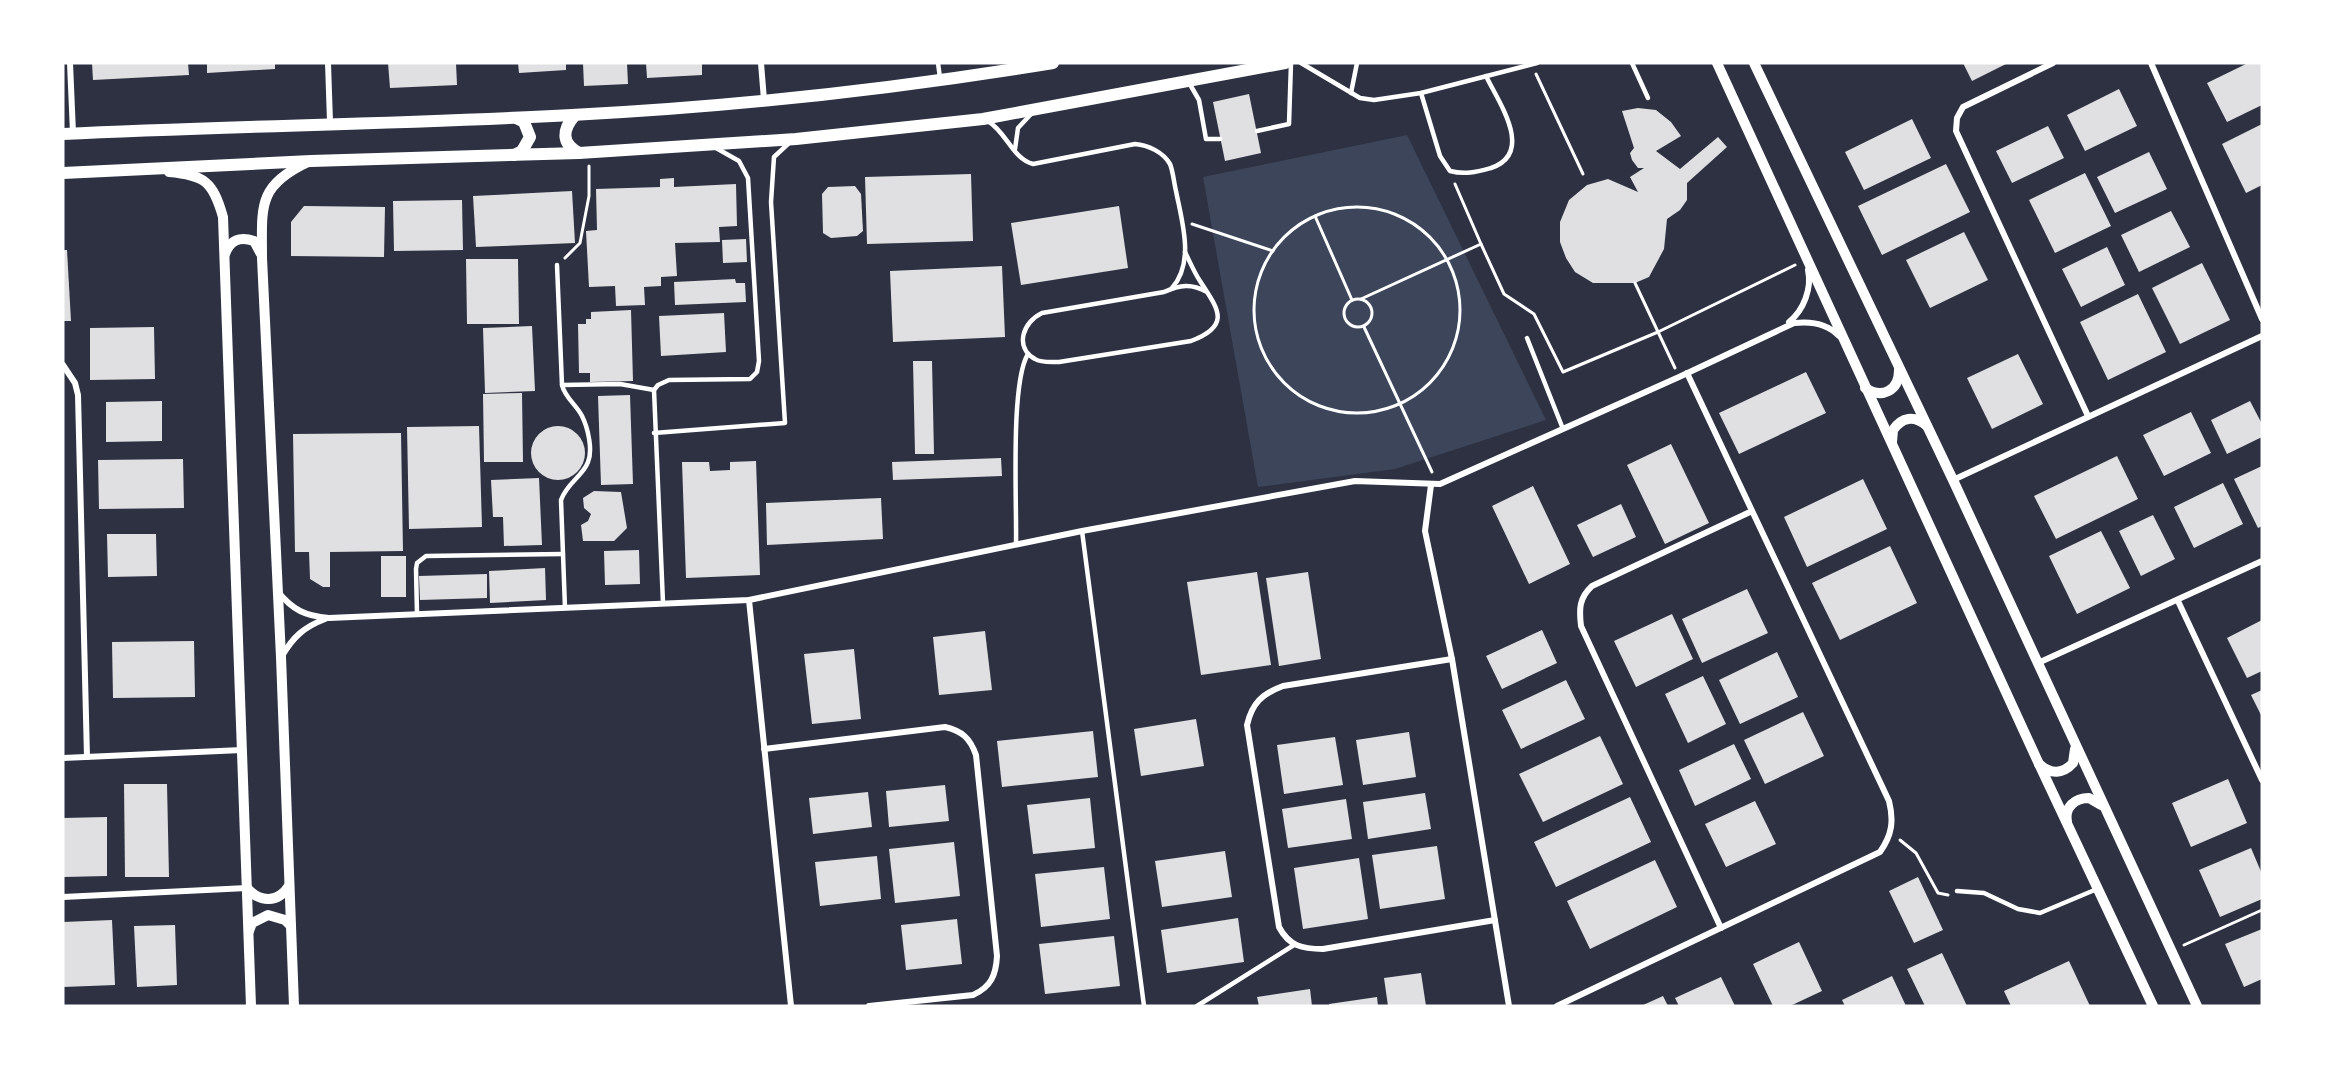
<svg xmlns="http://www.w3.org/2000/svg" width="2325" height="1069" font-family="'Sofia Sans Condensed',sans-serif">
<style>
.green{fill:#3c4559}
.building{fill:#e0e0e3}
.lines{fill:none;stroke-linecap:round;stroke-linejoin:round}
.path{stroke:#fff;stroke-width:3}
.service{stroke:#fff;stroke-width:4.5}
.minor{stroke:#fff;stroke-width:6}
.tertiary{stroke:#fff;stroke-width:10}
.secondary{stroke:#fff;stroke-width:12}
</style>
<rect width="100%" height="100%" fill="#2d3142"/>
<polygon class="green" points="1407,135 1546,420 1395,469 1258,487 1203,177"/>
<g class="building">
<polygon points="92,63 188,63 189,75 93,80"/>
<polygon points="207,63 275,63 275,69 207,73"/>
<polygon points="388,63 456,63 457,85 390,88"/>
<polygon points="518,63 566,63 566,70 519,73"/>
<polygon points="583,63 627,63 628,84 584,86"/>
<polygon points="646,63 702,63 702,75 647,78"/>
<polygon points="1963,63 2008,63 1972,81"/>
<polygon points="2248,63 2262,63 2262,105 2227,122 2207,83"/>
<polygon points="2119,89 2137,126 2085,151 2067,115"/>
<polygon points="1249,94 1261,153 1225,161 1213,102"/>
<polygon points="1638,108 1656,110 1671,122 1681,136 1656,151 1680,169 1718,137 1727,147 1687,183 1687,200 1680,210 1667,219 1664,249 1649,277 1635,283 1593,283 1575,272 1566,258 1560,242 1560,222 1569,200 1587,185 1608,179 1638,192 1630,177 1644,168 1638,168 1632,160 1630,153 1634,148 1622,111"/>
<polygon points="1912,119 1931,158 1864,190 1845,152"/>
<polygon points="2262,124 2262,185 2246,193 2222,144"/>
<polygon points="2048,126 2064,158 2012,183 1996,151"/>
<polygon points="2149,152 2167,189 2115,213 2097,177"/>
<polygon points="1946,164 1970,212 1882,255 1858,206"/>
<polygon points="2085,173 2111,226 2055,253 2029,200"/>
<polygon points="971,174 973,241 867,244 865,177"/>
<polygon points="674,178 674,187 736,184 737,226 719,227 720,242 675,243 677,276 661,277 661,286 644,287 645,305 616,306 615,286 589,287 586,231 597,230 596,189 660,187 660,179"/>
<polygon points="855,186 861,194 863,231 857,236 831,238 823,233 822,194 828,187"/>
<polygon points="572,191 575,243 476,247 473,196"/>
<polygon points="462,200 463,250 394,251 393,201"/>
<polygon points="304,206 385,207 384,257 291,256 291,222"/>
<polygon points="1119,206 1128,268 1021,285 1011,223"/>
<polygon points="2171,211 2190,247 2139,272 2121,235"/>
<polygon points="1964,232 1988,280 1930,308 1906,260"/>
<polygon points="746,239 747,262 723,263 722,240"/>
<polygon points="2107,247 2125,285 2081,307 2062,269"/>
<polygon points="63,250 67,250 71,321 63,321"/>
<polygon points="466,259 518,259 519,324 467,324"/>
<polygon points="2202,263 2230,320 2180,344 2152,288"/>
<polygon points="1002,266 1005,337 893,342 890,271"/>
<polygon points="735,279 736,283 745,283 746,302 675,305 674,282"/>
<polygon points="2138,294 2166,352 2108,380 2080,322"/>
<polygon points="631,310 633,381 590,382 590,373 579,373 578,324 586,324 586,319 591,319 591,312"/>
<polygon points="724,313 726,352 661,356 659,316"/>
<polygon points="532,326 535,391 485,393 483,328"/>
<polygon points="154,327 155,379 90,380 90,328"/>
<polygon points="2018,354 2043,404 1992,429 1967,378"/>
<polygon points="913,361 932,361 934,454 915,454"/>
<polygon points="1806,372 1826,413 1739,454 1719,413"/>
<polygon points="522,393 523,462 484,462 483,394"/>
<polygon points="630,395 633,484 601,485 598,396"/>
<polygon points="162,401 162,441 106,442 106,402"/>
<polygon points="2250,401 2262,424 2262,437 2227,454 2211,420"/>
<polygon points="2191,412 2211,453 2164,476 2143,435"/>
<polygon points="479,426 482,527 409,529 407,427"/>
<circle cx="558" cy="453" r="27"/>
<polygon points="401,433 403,551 330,552 330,587 323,587 310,579 309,552 295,552 293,434"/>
<polygon points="1671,444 1709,523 1665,544 1627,465"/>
<polygon points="2117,456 2138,499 2056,539 2034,496"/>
<polygon points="1001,458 1002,476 893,480 892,462"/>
<polygon points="183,459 184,508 99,509 98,460"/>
<polygon points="756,461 760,575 686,578 682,462 709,462 710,471 730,470 730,462"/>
<polygon points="2262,466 2262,526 2258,528 2234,479"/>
<polygon points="539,478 542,545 504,546 503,517 493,517 491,480"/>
<polygon points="1863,479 1887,529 1807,567 1784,517"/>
<polygon points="2223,483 2243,524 2194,548 2174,507"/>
<polygon points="1533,486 1570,564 1529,584 1492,506"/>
<polygon points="594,491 621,492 627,528 614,541 583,541 581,525 588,521 591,514 584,508 583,498"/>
<polygon points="881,498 883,539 767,545 766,503"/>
<polygon points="1621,504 1636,537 1593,557 1577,525"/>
<polygon points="2153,515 2175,559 2141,576 2119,531"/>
<polygon points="2101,531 2130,588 2077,614 2049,556"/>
<polygon points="107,534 156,534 157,576 108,577"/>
<polygon points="1890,546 1917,603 1840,640 1812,583"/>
<polygon points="639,550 640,584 605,585 604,551"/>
<rect x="381" y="556" width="25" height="41"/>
<polygon points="545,568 546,600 490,603 489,571"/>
<polygon points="1257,572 1271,665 1201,675 1187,582"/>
<polygon points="1308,572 1321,659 1279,666 1266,578"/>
<polygon points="487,574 487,598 420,600 419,576"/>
<polygon points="1747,589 1768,633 1702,663 1682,619"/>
<polygon points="1672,614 1693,659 1636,687 1614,641"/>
<polygon points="2262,620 2262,671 2247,678 2227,638"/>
<polygon points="1542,630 1557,663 1502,689 1486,656"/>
<polygon points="985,631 992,690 939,695 933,637"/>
<polygon points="194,641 195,697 113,698 112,642"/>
<polygon points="854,649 861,719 812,724 804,654"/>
<polygon points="1777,652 1798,697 1740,724 1719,680"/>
<polygon points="1703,676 1726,724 1688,743 1665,694"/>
<polygon points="1566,680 1585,719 1521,749 1502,710"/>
<polygon points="2262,690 2262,717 2251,695"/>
<polygon points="1803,712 1824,756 1765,784 1744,740"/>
<polygon points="1196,719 1204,766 1141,776 1134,729"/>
<polygon points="1093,731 1098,777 1002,787 997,741"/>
<polygon points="1409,732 1416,777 1363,785 1356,740"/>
<polygon points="1600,736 1623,784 1543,822 1519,774"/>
<polygon points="1335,737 1343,785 1284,794 1277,745"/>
<polygon points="1734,744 1751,779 1695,806 1679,770"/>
<polygon points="2228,779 2247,823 2191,847 2172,803"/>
<polygon points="124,784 167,784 169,877 125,877"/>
<polygon points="945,785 949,821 889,827 886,791"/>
<polygon points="868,792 872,827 813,834 809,798"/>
<polygon points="1425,793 1431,829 1368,839 1363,802"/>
<polygon points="1630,797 1651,842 1556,887 1534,842"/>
<polygon points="1090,798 1095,848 1033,854 1027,805"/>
<polygon points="1346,799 1352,839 1288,848 1282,809"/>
<polygon points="1755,801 1776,844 1726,867 1705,824"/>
<polygon points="107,817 107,876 64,877 63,818"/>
<polygon points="954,842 960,896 895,903 889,849"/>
<polygon points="1437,846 1445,899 1380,909 1372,855"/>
<polygon points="2251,848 2262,874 2262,899 2220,917 2199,870"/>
<polygon points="1225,851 1232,897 1162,907 1155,861"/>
<polygon points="877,856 881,899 820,906 815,862"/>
<polygon points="1359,858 1368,919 1303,929 1294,868"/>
<polygon points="1655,860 1677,907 1590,949 1567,901"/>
<polygon points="1104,867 1110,919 1041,927 1035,874"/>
<polygon points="1918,877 1943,930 1914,943 1889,891"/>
<polygon points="1238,918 1244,962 1167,973 1161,930"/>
<polygon points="957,919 962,964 906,970 901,925"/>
<polygon points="112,920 115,985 63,987 63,922"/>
<polygon points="175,925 177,985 137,987 134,926"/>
<polygon points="2262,929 2262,979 2244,987 2225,944"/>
<polygon points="1114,936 1120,986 1045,994 1039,944"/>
<polygon points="1799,942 1822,991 1790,1006 1773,1006 1753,964"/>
<polygon points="1942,953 1967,1006 1925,1006 1907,969"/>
<polygon points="2069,961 2090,1006 2011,1006 2004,991"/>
<polygon points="1421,973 1426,1006 1388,1006 1384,978"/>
<polygon points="1892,976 1906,1006 1845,1006 1842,1000"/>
<polygon points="1721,977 1735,1006 1679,1006 1675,998"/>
<polygon points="1310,989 1312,1006 1259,1006 1257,997"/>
<polygon points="1663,996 1668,1006 1641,1006"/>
<polygon points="1377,997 1378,1006 1330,1006 1329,1004"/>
</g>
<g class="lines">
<g class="path">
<polyline points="1536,74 1583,174"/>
<circle cx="1357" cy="310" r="103"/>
<polyline points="1315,216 1352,300"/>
<polyline points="1192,224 1273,251"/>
<polyline points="1481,244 1504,294 1534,314 1563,372 1658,332 1795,265"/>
<polyline points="565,258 580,243 589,196 589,166"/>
<polyline points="1635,283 1675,368"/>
<circle cx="1358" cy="313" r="14"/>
<polyline points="1361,299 1481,244 1455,184"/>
<polyline points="1364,327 1432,472"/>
<polyline points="1900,840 1916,853 1938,893 1948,895"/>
<polyline points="2184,945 2262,910"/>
</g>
<g class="service">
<polyline points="938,63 940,78"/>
<polyline points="1301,63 1360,98 1374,100 1421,93 1537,63"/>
<polyline points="1632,63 1648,98"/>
<polyline points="1188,81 1199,100 1206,139 1220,139"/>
<polyline points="1351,93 1357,63"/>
<path d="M1421 93 1440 156 1450 171C1465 175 1476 172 1491 168 1535 153 1499 103 1486 76"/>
<path d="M988 121C1007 133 1013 159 1033 164L1135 144C1148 145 1163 152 1170 164 1173 171 1174 183 1176 191 1182 222 1195 262 1172 288"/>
<polyline points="1257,131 1289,124 1291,63"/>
<polyline points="1015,149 1018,128 1032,113"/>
<path d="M1185 252C1190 262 1194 272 1200 281 1217 308 1233 325 1191 341L1059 362C1051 362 1041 363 1035 359 1014 347 1023 322 1042 313L1164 292C1180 285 1191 283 1207 292"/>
<path d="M557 265 562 385C565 398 576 404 582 416 588 428 593 450 588 462 583 476 567 483 561 500L565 608"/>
<polyline points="1527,338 1563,429"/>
<polyline points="562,385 620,384 654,390"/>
<polyline points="654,433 785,423 771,202 774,157 789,143"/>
<polyline points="1082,531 1144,1006"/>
<path d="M1016 545C1017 504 1010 383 1028 354"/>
<polyline points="663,603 654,390 658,385 669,380 750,379 757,372 759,361 748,178 739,161 716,148"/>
<polyline points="417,614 416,569 417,563 426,556 563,554"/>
<polyline points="1957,891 1984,893 2018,909 2040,913 2097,889"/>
<polyline points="1197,1006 1294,945"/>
</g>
<g class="minor">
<polyline points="70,63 73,133"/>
<polyline points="328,63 330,122"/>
<polyline points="761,63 764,100"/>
<polyline points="2053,63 1963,107 1957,118 1956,131 2088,416"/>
<polyline points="2151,63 2262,319"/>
<path d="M1789 322C1804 310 1812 288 1808 270"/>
<polyline points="63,365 75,383 78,395 87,757"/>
<polyline points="1953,480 2262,336"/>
<polyline points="1431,485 1425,531 1452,659 1509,1006"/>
<path d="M278 592C293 610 305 616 329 618L749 600 1082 531 1355 481 1440 484 1679 377 1794 323C1811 321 1827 323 1839 336"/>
<polyline points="749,600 791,1006"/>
<polyline points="2178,601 2262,780"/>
<path d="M282 656C293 637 304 627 325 619"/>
<path d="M1452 659 1283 686C1262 694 1252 703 1247 725L1279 927C1289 946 1302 949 1323 949L1495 920"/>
<polyline points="2038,663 2262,561"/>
<path d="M764 749 945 727C962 731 970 738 976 755L997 956C996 975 991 987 973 995L869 1006"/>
<polyline points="63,758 242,750"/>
<polyline points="63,897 247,888"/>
<path d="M1721 928 1581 626C1579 609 1579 598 1592 586L1750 512"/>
<path d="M1557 1006 1880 852C1892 835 1894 821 1889 801L1687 373"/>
</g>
<g class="tertiary">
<polyline points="1717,63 2039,764 2153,1006"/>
<polyline points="1754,63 1953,480 2197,1006"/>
<path d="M169 172C205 175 213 182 223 217L251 1006"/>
<path d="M225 254C230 240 240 236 254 241L261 254"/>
<path d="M1865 388C1882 399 1899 391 1899 370"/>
<path d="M1892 442 1893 430C1902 417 1914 415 1927 426"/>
<path d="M2039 764C2051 775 2063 774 2073 763L2075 749"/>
<path d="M2067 822C2064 807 2075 798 2089 798L2101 805"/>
<path d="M247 888C260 903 278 903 289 886"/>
<polyline points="249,931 252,923 268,915 285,920 291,926"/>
<path d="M294 1006 281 657 262 258C262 206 257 186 308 162"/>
</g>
<g class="secondary">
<path d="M575 115C562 130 561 143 579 153"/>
<path d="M63 134C233 126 402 124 572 115 733 107 894 89 1053 63"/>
<polyline points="514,155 522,151 530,137 524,122 516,118"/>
<polyline points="63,173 311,161 579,153 796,139 983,119 1285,63"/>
</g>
</g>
<rect width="2325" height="1069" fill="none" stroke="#ffffff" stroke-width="129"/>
</svg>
